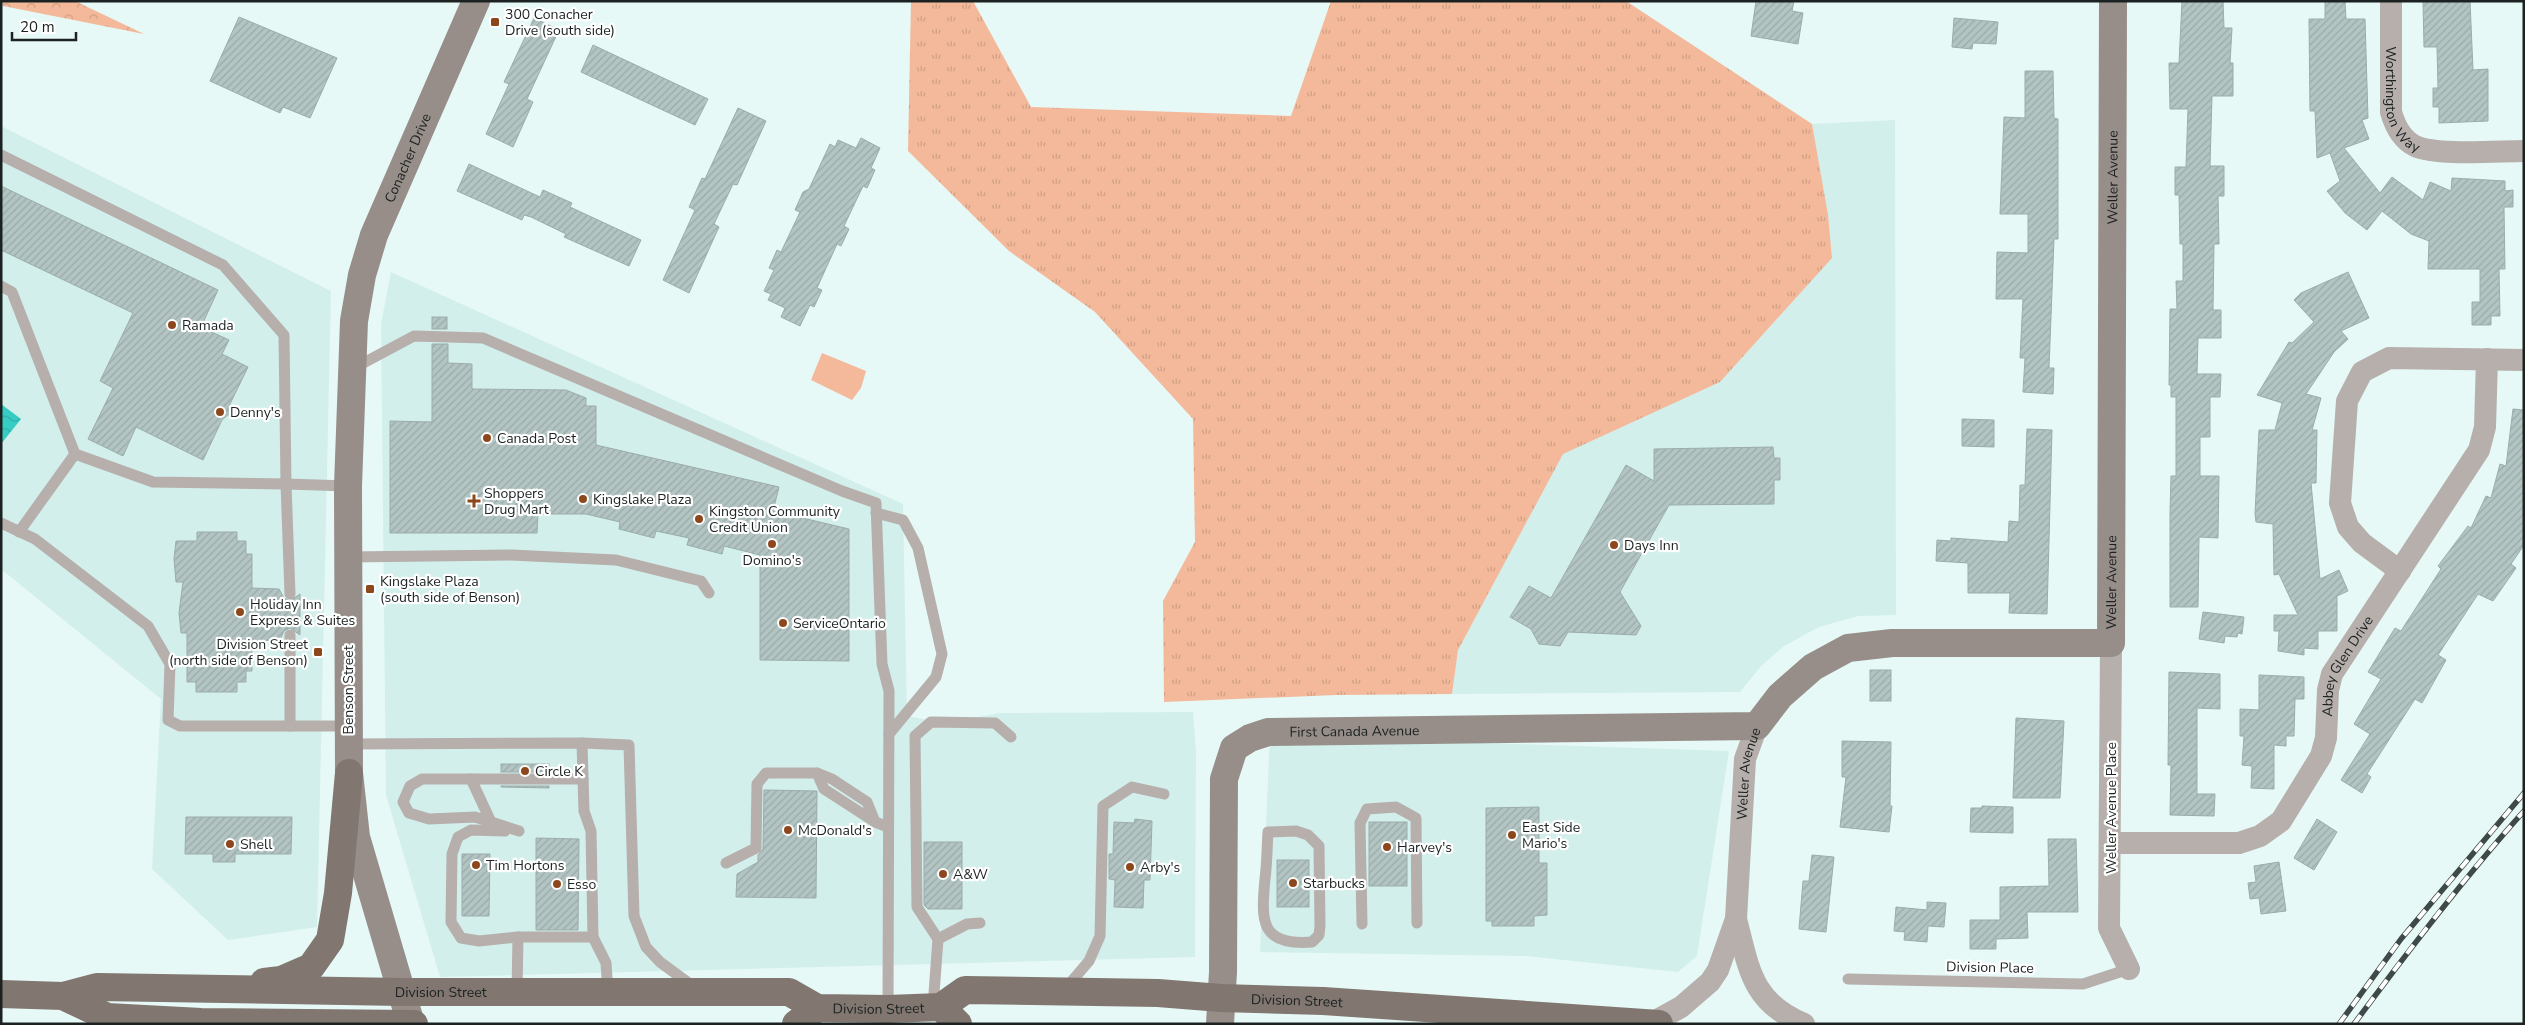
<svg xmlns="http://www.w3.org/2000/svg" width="2525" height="1025" font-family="'Nunito Sans',sans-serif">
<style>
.built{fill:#d2efec}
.grass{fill:url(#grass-tufts)}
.forest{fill:url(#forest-crowns)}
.green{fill:#f3b99a}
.water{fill:url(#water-waves)}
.building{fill:url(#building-hatch);stroke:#9badab}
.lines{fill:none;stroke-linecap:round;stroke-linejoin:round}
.lane{stroke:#b6afac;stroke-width:11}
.street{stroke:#b6afac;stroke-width:22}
.secondary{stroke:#978e89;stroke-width:28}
.primary{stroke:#817670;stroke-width:28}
.rail-casing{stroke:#3f4947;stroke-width:5.5}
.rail{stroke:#fff;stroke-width:4;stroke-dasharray:11;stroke-linecap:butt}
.poi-dot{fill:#8c471d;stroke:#fff;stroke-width:2}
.labels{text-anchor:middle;stroke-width:4.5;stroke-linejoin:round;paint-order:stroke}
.poi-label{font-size:14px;fill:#1b2221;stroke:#fff;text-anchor:start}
.street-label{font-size:14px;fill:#1b2221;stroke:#fff}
</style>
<defs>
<pattern id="grass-tufts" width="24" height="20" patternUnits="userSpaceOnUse" patternTransform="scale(1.25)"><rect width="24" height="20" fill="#f3b99a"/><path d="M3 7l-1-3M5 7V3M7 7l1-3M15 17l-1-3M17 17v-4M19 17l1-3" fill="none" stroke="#d09f84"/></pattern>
<pattern id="forest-crowns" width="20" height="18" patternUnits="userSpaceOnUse" patternTransform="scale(1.25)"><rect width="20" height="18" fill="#f3b99a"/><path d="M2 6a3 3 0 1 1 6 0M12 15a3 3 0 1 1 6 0" fill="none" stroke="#d09f84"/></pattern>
<pattern id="water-waves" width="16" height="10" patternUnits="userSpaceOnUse" patternTransform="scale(1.25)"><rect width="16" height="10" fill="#36ccc3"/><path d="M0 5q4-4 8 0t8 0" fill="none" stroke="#2fafa7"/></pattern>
<pattern id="building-hatch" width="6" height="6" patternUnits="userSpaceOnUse" patternTransform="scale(1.25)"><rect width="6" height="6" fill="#b3c5c3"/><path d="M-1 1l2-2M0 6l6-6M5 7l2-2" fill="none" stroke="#99a9a7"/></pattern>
</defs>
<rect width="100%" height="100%" fill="#e6f9f7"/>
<g class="built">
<polygon points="1895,120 1896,615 1858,616 1819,627 1784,646 1761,666 1740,692 1452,694 1458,650 1563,453 1720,382 1831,259 1812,124"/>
<polygon points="1,126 331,291 317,927 228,940 152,869 161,699 1,569"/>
<polygon points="391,272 903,504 907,716 945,723 1000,713 1193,712 1196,751 1195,957 440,977 386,795 381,324"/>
<polygon points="1270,736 1729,751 1697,956 1678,972 1526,956 1260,952"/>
</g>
<polygon class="grass" points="911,1 973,1 1031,107 1291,116 1331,1 1626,1 1812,124 1828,215 1832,258 1720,382 1563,454 1458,650 1452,694 1336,695 1164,702 1163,601 1195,542 1193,419 1095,312 1009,251 908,151"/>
<polygon class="forest" points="1,1 75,1 144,34 3,6"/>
<polygon class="green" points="822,353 866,371 861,388 852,400 811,380"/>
<polygon class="water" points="1,404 21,419 1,444"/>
<g class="building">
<polygon points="1756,1 1794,1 1792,11 1803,13 1798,44 1751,36"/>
<polygon points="2182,1 2223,1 2224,28 2232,28 2230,63 2233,63 2233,96 2212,96 2210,166 2224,166 2224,196 2218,196 2219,244 2214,244 2213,310 2221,310 2221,338 2198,338 2197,374 2221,374 2220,397 2210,397 2210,437 2200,437 2200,476 2219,476 2218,538 2199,537 2198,607 2170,607 2170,513 2171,476 2176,476 2176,397 2171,397 2171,385 2169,385 2170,309 2177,309 2176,281 2183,281 2183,244 2180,244 2179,195 2175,195 2175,167 2186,167 2188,109 2170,109 2169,63 2179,63"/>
<polygon points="2325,1 2345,1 2346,19 2365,19 2368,118 2362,120 2369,139 2344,148 2380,193 2392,177 2423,200 2430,182 2451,191 2452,178 2505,181 2505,191 2513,190 2513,207 2504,207 2505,269 2499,269 2500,316 2491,316 2491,325 2472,325 2472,302 2480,302 2480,269 2428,269 2429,241 2411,234 2382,211 2367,230 2345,213 2327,191 2340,181 2330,153 2317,158 2315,111 2310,111 2309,19 2325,19"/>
<polygon points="2423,1 2470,1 2473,70 2488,69 2488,121 2439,123 2439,107 2433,107 2433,88 2438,88 2437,47 2424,47"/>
<polygon points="239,17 337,58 310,118 283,107 280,113 210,81"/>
<polygon points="534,18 559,30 527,99 533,102 513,147 486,134 509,84 504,82"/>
<polygon points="1954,18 1998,22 1996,44 1973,43 1972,49 1952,47"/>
<polygon points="593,45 708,99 695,125 581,72"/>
<polygon points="2025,71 2053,71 2054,118 2058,119 2058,239 2054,239 2049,368 2054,368 2053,394 2023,392 2025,358 2020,358 2023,299 1996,299 1997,252 2028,253 2028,214 2000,214 2004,117 2025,118"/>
<polygon points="738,108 766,121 737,185 733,184 714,224 719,227 689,293 663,280 695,210 689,207 702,178 705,179"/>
<polygon points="861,138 880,148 871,168 875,170 867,188 863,186 844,226 849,229 841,246 837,244 817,288 822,290 814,307 810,305 800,326 781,317 785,308 768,300 771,294 764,291 774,270 769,268 777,250 781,252 800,212 795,210 803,192 809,189 830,144 835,147 838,140 856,148"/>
<polygon points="469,164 540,197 543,190 572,203 570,207 641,240 629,266 564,237 566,234 531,217 524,215 522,220 457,191"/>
<polygon points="1,186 218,290 201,327 229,340 222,354 248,367 230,404 229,414 222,420 203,460 136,427 123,456 88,439 113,388 100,381 133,313 1,250"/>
<polygon points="2348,272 2369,318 2341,331 2348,339 2334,352 2306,394 2321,398 2312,430 2317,430 2316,483 2311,483 2320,579 2339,570 2348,591 2337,596 2337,631 2318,631 2318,649 2304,648 2304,655 2278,651 2279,631 2274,631 2274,615 2298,615 2279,574 2274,575 2273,524 2256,522 2255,514 2259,430 2275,430 2282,403 2257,395 2289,342 2292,343 2314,322 2294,300 2301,293"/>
<rect x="432" y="317" width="15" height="12"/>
<polygon points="432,344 448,344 448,363 472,364 472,389 566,390 586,398 586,406 596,406 596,445 779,487 773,511 849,529 849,661 760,660 760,555 724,546 722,554 687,545 689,538 656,531 654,538 619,529 620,522 586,514 538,514 537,533 390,533 390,421 432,422"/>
<polygon points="2513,409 2524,410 2524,545 2511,564 2516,568 2493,601 2478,594 2438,655 2446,660 2422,703 2415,699 2367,774 2371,777 2362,793 2341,780 2370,734 2354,724 2381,679 2368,672 2395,628 2401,631 2441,569 2438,566 2468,526 2471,528 2486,496 2491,498 2500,464 2506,466"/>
<polygon points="1962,419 1994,420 1994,447 1962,446"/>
<polygon points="2027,429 2052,430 2047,614 2009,613 2010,593 1968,593 1968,563 1936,561 1937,540 1951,541 1951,538 2008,542 2009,521 2019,522 2020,485 2025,485"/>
<polygon points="1773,447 1774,458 1780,458 1780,480 1774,480 1774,504 1669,505 1620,592 1641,626 1636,635 1568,632 1560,646 1539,644 1531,629 1510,617 1529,586 1551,598 1626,465 1654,481 1654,449"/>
<polygon points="197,532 237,532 237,541 246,541 246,554 252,554 252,588 279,589 284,598 290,601 300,594 300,635 290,628 284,631 280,640 252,641 252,671 246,671 246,682 237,682 237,692 196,692 196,682 187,682 187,633 181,633 179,613 183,582 176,582 174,559 176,541 197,541"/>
<polygon points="2203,612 2244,617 2242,634 2238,633 2237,637 2225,636 2224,643 2199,639"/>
<rect x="1870" y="670" width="21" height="31"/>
<polygon points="2169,672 2220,674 2220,709 2197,708 2197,794 2215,794 2214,816 2170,815 2171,765 2168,765"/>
<polygon points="2259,675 2304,677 2304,699 2295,699 2294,736 2286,736 2286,746 2274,745 2274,789 2251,788 2252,766 2242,765 2244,736 2240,736 2240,709 2259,710"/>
<polygon points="2016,718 2064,721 2060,798 2013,798"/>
<polygon points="1842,741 1891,742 1890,806 1892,806 1889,832 1840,827 1846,777 1842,777"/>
<rect x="501" y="764" width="48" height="8"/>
<polygon points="549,786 549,788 501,787 501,786"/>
<polygon points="764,790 817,791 816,898 736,897 737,874 758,862 758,855 763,849"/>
<polygon points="1982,806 2013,807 2013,833 1970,832 1971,808 1982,808"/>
<polygon points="1539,807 1539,863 1547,863 1547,915 1534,916 1534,926 1492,926 1492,921 1486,921 1486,808"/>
<polygon points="186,817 292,817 291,854 235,854 235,862 213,862 213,854 185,854"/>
<polygon points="1135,819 1152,821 1150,880 1144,880 1143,908 1114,907 1115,880 1109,879 1109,854 1113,854 1114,822 1134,823"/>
<polygon points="2317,819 2337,832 2314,870 2294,858"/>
<rect x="1369" y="822" width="38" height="64"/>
<polygon points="536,838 579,839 578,930 536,930"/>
<polygon points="2048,839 2076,839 2078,912 2027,912 2028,938 1996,939 1996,949 1970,949 1970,920 2000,920 2000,887 2049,886"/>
<polygon points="924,842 962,842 962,909 928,909 924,905"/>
<polygon points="462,854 490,854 489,916 462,916"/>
<polygon points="1812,855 1834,857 1826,932 1799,929 1803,881 1809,881"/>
<rect x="1277" y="860" width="32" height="47"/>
<polygon points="2279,862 2286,911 2261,914 2259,898 2250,899 2248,883 2256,882 2254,866"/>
<polygon points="1927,902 1946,903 1944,927 1928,926 1927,942 1904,940 1905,932 1894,931 1896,907 1927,910"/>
</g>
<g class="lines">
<g class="lane">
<polyline points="1,155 223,265 284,335 286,484 348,486"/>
<polyline points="1,286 12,292 75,454"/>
<polyline points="354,368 414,336 483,338 842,491 876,503 882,664 889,691 888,1009"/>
<polyline points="876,513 903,520 918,548 942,654 936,677 889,734"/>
<polyline points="1,523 35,539 148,626 170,664 168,720 180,726 347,726"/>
<polyline points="19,532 75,454 153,482 286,484 290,594"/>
<polyline points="348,557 511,555 616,560 701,581 709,593"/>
<polyline points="290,726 290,635"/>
<polyline points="582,743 584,811 591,831 593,937"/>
<polyline points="348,744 582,743 629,745 634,916 646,947 660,962 694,987"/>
<polyline points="817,773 832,779 867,802 875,822"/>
<polyline points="471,779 491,822"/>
<polyline points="505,831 471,830 458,837 452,854 451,922 461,938 479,941 518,937"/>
<polyline points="519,831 475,817 429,819 409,813 403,802 410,786 422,779 583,779"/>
<path d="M1296 831 1308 835 1319 846 1320 926 1319 935 1312 942C1260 946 1261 921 1265 879 1267 863 1267 848 1268 832Z"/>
<polyline points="726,863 756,848 757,784 766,773 817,773 824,789 875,822 888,827"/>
<polyline points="1362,924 1360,823 1367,809 1396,807 1416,818 1417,923"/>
<polyline points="938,939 917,907 915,736 931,722 995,723 1011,737"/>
<polyline points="1848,979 2083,984 2129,969"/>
<polyline points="1066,988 1089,961 1100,936 1103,806 1132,787 1164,794"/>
<polyline points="517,993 518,937 593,937 606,963 608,993"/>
<polyline points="933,1007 938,939 967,924 980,923"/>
</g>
<g class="street">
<path id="s1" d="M2391 1V112C2395 126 2401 139 2415 146 2437 156 2497 151 2524 151"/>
<polyline points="2400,571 2362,543 2348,527 2340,503 2347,401 2362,372 2389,358 2524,360"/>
<polyline points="2111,643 2109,928 2129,969"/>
<path id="s2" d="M2111 843H2239L2260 836 2281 821 2321 756 2326 738 2328 690 2332 674 2479 450 2485 427 2487 359"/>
<path d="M1736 919C1749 968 1751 1002 1804 1024"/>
<path id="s3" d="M1652 1023 1681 1007 1710 982 1718 970 1736 919 1745 759 1757 726"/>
</g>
<g class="secondary">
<path id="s4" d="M411 1024 356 837 349 773 348 486 354 321 362 275 374 235 476 1"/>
<path id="s5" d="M1220 1024 1223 972 1224 779 1234 748 1250 738 1268 732 1757 726 1780 696 1813 667 1848 648 1892 643H2111L2113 1"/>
</g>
<g class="primary">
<polyline points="264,982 281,980 311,967 330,940 338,893 349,773"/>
<polyline points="1,994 63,996 107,1017 201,1022 414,1024"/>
<path id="s6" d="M63 996 97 987 402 992H789L817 1008 888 1009 941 1007 965 990 1158 993 1221 998 1323 1001 1659 1024"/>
<polyline points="941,1007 958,1024"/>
<polyline points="796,1024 817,1008"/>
</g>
<g class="rail-casing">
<g id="rail">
<polyline points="2339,1024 2401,939 2524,793"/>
<path d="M2354 1024C2408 951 2463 879 2524 811"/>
</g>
</g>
<use href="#rail" class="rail"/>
</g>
<g class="poi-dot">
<rect x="490" y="17" width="10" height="10" rx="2.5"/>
<circle cx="172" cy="325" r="5"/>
<circle cx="220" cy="412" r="5"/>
<circle cx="487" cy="438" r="5"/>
<circle cx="583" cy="499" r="5"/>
<path d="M471.5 493.5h5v5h5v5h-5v5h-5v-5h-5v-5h5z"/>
<circle cx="699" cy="519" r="5"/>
<circle cx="772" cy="544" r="5"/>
<circle cx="1614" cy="545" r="5"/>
<rect x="365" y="584" width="10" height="10" rx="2.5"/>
<circle cx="240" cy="612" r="5"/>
<circle cx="783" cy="623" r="5"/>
<rect x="313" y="647" width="10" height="10" rx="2.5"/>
<circle cx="525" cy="771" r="5"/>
<circle cx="788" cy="830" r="5"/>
<circle cx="1512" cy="835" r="5"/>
<circle cx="230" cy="844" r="5"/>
<circle cx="1387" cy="847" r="5"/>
<circle cx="476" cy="865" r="5"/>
<circle cx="1130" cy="867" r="5"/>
<circle cx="943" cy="874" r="5"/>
<circle cx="1293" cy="883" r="5"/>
<circle cx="557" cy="884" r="5"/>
</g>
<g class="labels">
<g class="poi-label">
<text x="505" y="19">300 Conacher<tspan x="505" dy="16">Drive (south side)</tspan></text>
<text x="182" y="330">Ramada</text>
<text x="230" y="417">Denny's</text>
<text x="497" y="443">Canada Post</text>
<text x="484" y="498">Shoppers<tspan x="484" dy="16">Drug Mart</tspan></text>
<text x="593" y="504">Kingslake Plaza</text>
<text x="709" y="516">Kingston Community<tspan x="709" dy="16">Credit Union</tspan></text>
<text x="1624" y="550">Days Inn</text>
<text x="772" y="565" text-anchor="middle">Domino's</text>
<text x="380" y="586">Kingslake Plaza<tspan x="380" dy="16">(south side of Benson)</tspan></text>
<text x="250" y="609">Holiday Inn<tspan x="250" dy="16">Express &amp; Suites</tspan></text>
<text x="793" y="628">ServiceOntario</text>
<text x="308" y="649" text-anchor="end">Division Street<tspan x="308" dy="16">(north side of Benson)</tspan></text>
<text x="535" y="776">Circle K</text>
<text x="1522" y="832">East Side<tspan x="1522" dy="16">Mario's</tspan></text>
<text x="798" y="835">McDonald's</text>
<text x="240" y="849">Shell</text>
<text x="1397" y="852">Harvey's</text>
<text x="486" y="870">Tim Hortons</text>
<text x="1140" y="872">Arby's</text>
<text x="953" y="879">A&amp;W</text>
<text x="1303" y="888">Starbucks</text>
<text x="567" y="889">Esso</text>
</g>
<g class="street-label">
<text dy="5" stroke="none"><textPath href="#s1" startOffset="102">Worthington Way</textPath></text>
<text dy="5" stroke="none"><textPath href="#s4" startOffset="884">Conacher Drive</textPath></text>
<text dy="5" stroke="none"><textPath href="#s5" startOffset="1655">Weller Avenue</textPath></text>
<text dy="5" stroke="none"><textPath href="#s5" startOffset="1250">Weller Avenue</textPath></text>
<text dy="5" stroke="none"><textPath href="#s2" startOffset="348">Abbey Glen Drive</textPath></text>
<text transform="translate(348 690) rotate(-90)" y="5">Benson Street</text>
<text dy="5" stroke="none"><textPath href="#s5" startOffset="402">First Canada Avenue</textPath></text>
<text dy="5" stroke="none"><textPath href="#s3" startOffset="286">Weller Avenue</textPath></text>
<text transform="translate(2111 808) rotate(-90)" y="5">Weller Avenue Place</text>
<text transform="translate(1990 967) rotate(1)" y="5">Division Place</text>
<text dy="5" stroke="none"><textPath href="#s6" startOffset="379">Division Street</textPath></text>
<text dy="5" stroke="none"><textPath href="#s6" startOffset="1245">Division Street</textPath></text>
<text dy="5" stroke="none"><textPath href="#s6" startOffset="821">Division Street</textPath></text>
</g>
</g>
<rect width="2525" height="1025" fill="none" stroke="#1b2221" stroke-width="5"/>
<path d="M12 32v8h64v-8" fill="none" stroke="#1b2221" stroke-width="2.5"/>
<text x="20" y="32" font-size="15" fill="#1b2221" stroke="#ffffff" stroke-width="4" paint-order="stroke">20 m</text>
</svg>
